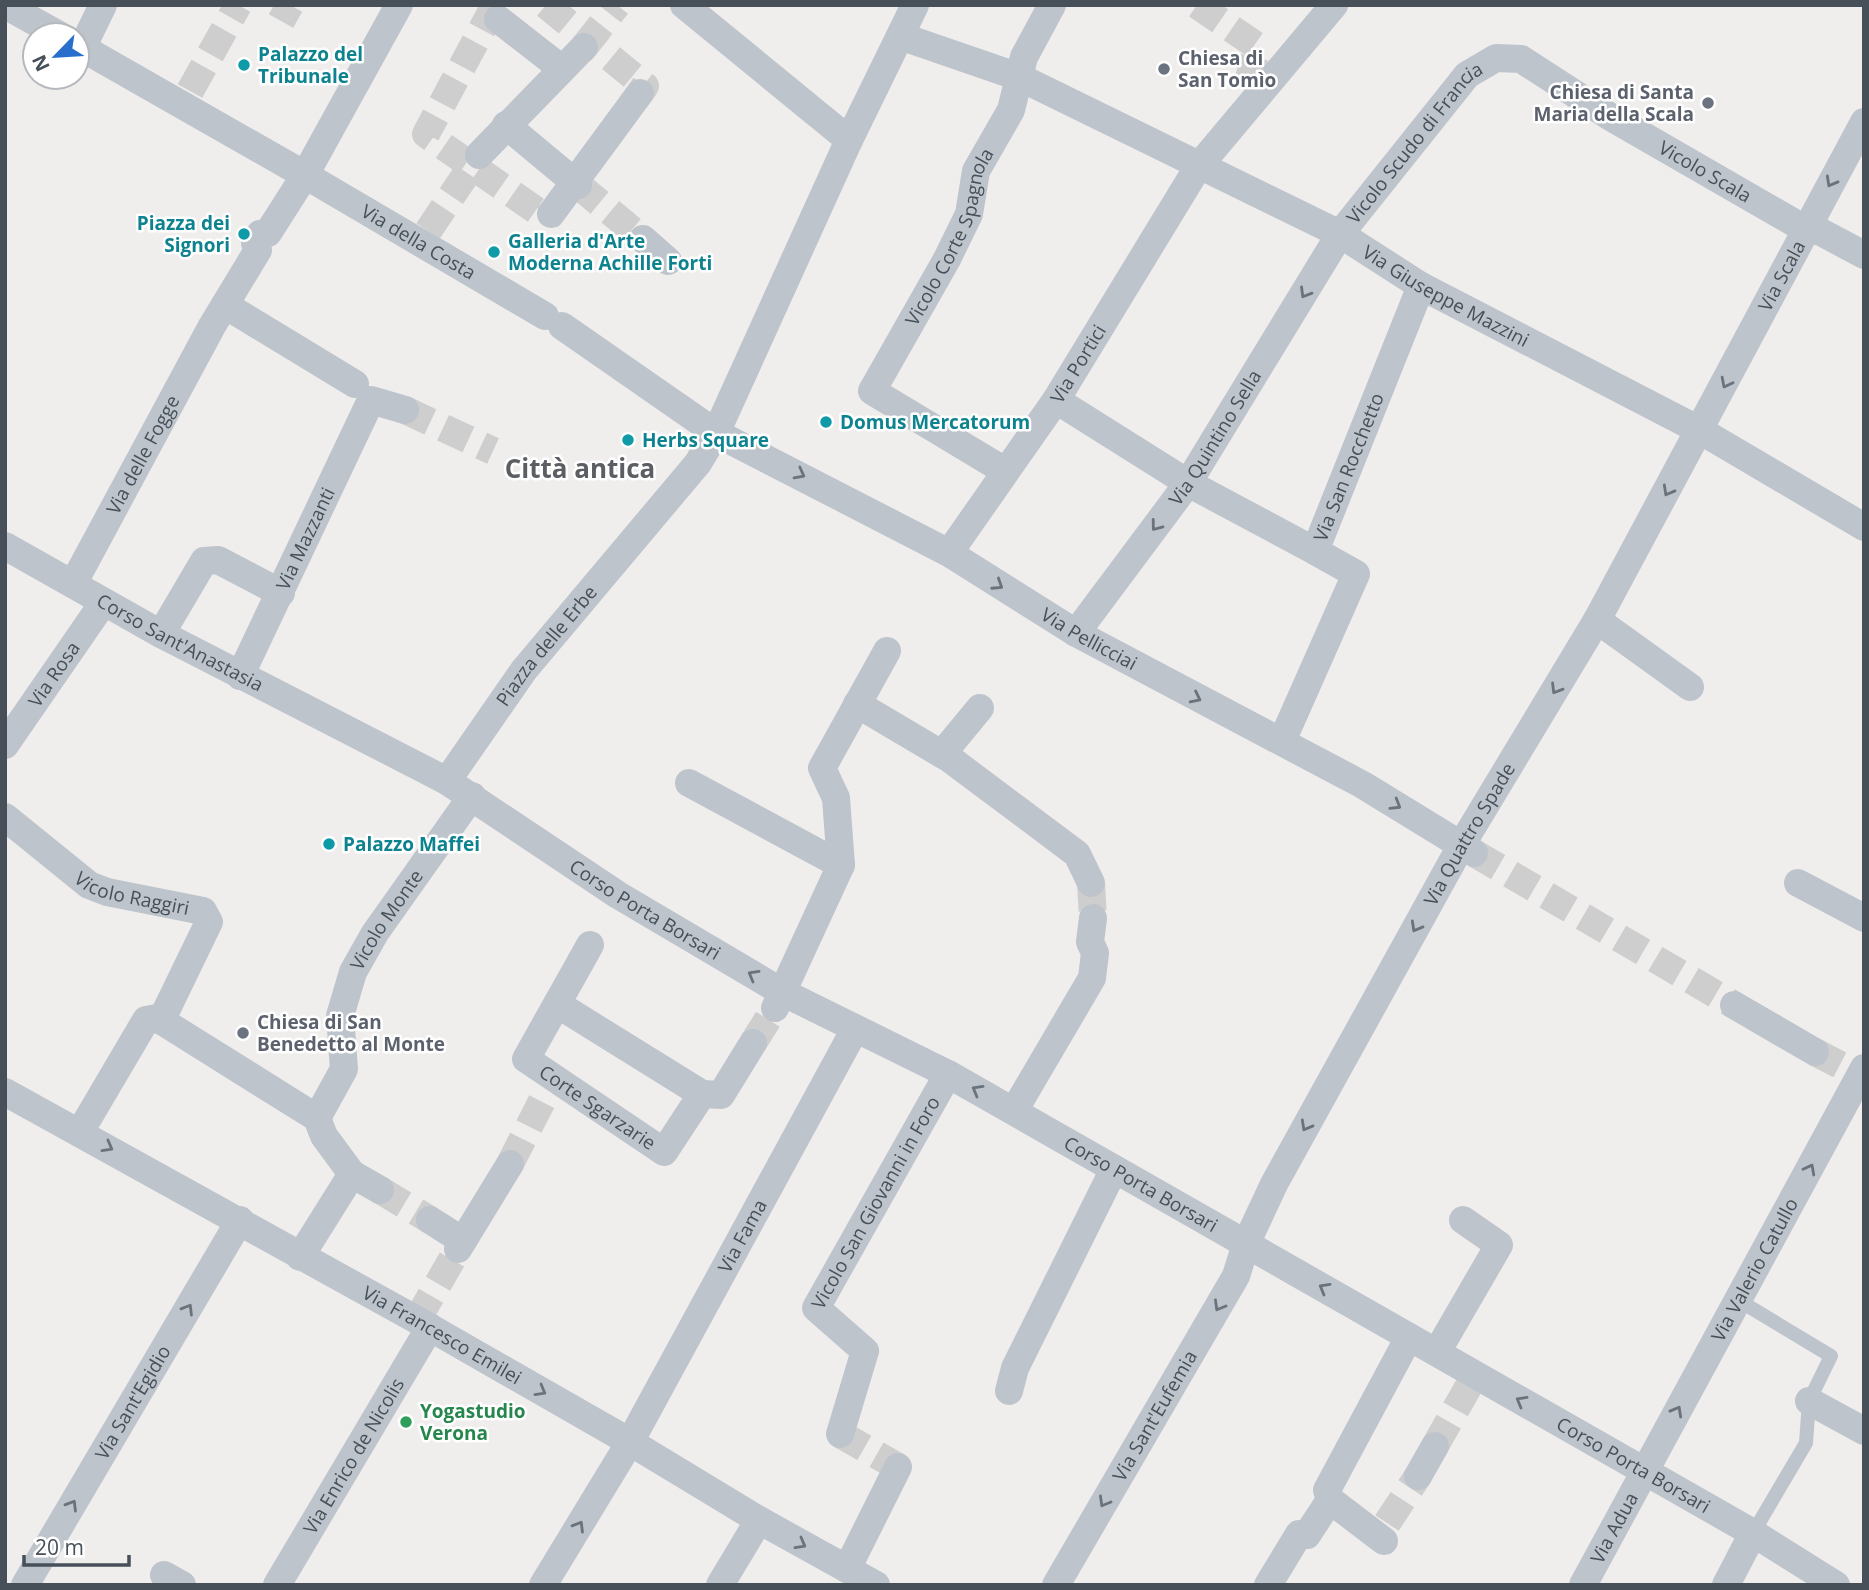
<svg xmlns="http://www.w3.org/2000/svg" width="1869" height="1590" font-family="'Open Sans',sans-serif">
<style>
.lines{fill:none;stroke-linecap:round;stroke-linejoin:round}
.street-tunnel{stroke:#cececf;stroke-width:28;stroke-dasharray:28 14;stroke-linecap:butt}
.lane{stroke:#bdc4cb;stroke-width:14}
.street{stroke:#bdc4cb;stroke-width:28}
.oneway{stroke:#6a737b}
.culture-dot{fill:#0f9aa8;stroke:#fff;stroke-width:2.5}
.worship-dot{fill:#6b7280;stroke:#fff;stroke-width:2.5}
.leisure-dot{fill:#2e9e5b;stroke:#fff;stroke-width:2.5}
.labels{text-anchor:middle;stroke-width:5;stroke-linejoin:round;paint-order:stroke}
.culture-label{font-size:19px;font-weight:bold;fill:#0d838f;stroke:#fff;text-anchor:start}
.worship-label{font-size:19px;font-weight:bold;fill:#5b616d;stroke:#fff;text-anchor:start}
.street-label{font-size:19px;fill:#475059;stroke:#fff}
.leisure-label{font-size:19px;font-weight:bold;fill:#27864d;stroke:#fff;text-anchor:start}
.district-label{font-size:26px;font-weight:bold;fill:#5b5e62;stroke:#fff}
</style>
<rect width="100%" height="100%" fill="#f0eded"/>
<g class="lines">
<g class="street-tunnel">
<polyline points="495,5 426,134 547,218 551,214"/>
<polyline points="546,5 645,86 640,93"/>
<polyline points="1197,5 1257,46 1246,91 1255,103"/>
<polyline points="281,21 290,5"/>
<polyline points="584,47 617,5"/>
<polyline points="190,91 238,5"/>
<polyline points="578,185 643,239"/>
<polyline points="428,231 475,161"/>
<polyline points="405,410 493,451"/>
<polyline points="1474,853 1734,1005"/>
<polyline points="1091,883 1093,918"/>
<polyline points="753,1043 775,1008"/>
<polyline points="1815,1052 1840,1065"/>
<polyline points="510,1164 547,1091"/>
<polyline points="380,1190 430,1220"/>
<polyline points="417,1320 458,1249"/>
<polyline points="840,1434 898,1467"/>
<polyline points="1435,1446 1475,1375"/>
<polyline points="1387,1523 1418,1476"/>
</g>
<polyline class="lane" points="1738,1300 1831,1356 1809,1401 1806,1443 1753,1533"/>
<g class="street">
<polyline points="5,5 59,35"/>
<path id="s1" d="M399 5 305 175 545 316"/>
<polyline points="684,5 849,140"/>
<polyline points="498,19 562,69"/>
<path id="s2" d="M900 36 1019 77 1340 234 1421 286 1701 431 1864 527"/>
<polyline points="82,48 103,5"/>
<polyline points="506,125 578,185"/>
<polyline points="479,155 584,47"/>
<polyline points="551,214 640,93"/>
<polyline points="643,239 668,261"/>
<polyline points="225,305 355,384"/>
<path id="s3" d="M562 326 716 433 949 553 1076 633 1363 785 1474 853"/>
<polyline points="1056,400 1188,483 1315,551"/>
<path id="s4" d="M1005 471 872 391 947 259 969 214 976 171 1011 110 1024 57 1052 5"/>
<path id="s5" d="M5 546 161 634 447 781 618 895 782 992 948 1074 1753 1533 1836 1585"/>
<path id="s6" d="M949 553 1056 400 1198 167 1334 5"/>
<path id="s7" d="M73 584 212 326 258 250 255 243 260 234 268 233 305 175 77 45"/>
<polyline points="1597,620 1690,687"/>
<path id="s8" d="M1076 633 1188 483 1340 234 1467 75 1496 58 1521 59 1609 116 1805 229 1821 232 1864 255"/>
<polyline points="161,634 204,561 218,560 281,593"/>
<path id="s9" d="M240 676 371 400 405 410"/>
<polyline points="857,704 950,759 1077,854 1091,883"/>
<path id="s10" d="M1282 741 1356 574 1315 551 1421 286"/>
<path id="s11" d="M5 745 103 603"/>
<polyline points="942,754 980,708"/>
<path id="s12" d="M447 781 524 670 698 463 716 433 849 140 915 5"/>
<polyline points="689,783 841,865"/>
<path id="s13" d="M5 817 89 885 107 892 203 911 209 922 161 1021"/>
<polyline points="1798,883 1864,918"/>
<path id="s14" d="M590 945 526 1059 664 1152 702 1094 721 1095 753 1043"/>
<polyline points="557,1004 702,1094"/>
<polyline points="1734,1005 1815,1052"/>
<polyline points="775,1008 841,865 836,798 822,768 887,651"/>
<path id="s15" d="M5 1092 417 1320 630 1442 759 1520 876 1585"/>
<polyline points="1014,1111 1092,978 1095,953 1090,942 1093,918"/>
<path id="s16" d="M317 1118 344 1069 340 1016 353 972 375 933 472 796"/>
<polyline points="80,1132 146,1020 157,1018 317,1118"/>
<polyline points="352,1174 380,1190"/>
<polyline points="430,1220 463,1241"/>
<polyline points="458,1249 510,1164"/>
<polyline points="300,1257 352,1174 324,1136 317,1118"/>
<polyline points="1437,1352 1499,1245 1463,1220"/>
<polyline points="1009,1391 1015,1368 1114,1169"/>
<polyline points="1809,1401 1864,1431"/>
<path id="s17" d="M840 1434 865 1351 816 1308 948 1074"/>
<polyline points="1418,1476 1435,1446"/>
<polyline points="1384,1541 1330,1500 1327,1490 1409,1337"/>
<polyline points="847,1569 898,1467"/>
<polyline points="164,1575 182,1585"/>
<path id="s18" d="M25 1585 240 1220"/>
<path id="s19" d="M277 1585 430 1327"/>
<path id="s20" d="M543 1585 630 1442 855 1029"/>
<polyline points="720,1585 759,1520"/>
<path id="s21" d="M1056 1585 1236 1276 1246 1244 1274 1184 1462 844 1597 620 1864 122"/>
<polyline points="1268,1585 1299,1534 1307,1535 1330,1500"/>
<path id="s22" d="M1583 1585 1864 1068"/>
<polyline points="1726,1585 1753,1533"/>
</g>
</g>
<defs><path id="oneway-chevron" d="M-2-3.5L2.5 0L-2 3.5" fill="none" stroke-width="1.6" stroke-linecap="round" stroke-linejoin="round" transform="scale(1.75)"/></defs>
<g class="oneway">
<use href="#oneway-chevron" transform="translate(1831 182) rotate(119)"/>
<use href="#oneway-chevron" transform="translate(1305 293) rotate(121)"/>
<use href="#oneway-chevron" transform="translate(1726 383) rotate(117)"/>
<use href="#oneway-chevron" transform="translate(800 474) rotate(28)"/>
<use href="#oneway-chevron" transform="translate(1668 491) rotate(119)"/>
<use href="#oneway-chevron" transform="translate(1156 526) rotate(127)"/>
<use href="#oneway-chevron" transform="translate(998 585) rotate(33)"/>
<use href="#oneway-chevron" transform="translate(1556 689) rotate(121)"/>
<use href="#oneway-chevron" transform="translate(1196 698) rotate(26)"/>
<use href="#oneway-chevron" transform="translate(1396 805) rotate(31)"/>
<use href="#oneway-chevron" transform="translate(1416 927) rotate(119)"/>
<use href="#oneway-chevron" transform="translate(753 975) rotate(-150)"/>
<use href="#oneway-chevron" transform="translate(977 1090) rotate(-150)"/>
<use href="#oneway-chevron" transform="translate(1306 1126) rotate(119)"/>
<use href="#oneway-chevron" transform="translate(108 1147) rotate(29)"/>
<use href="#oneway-chevron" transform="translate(1810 1169) rotate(-62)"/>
<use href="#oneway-chevron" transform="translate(1324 1288) rotate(-150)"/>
<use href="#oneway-chevron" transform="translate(1219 1306) rotate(120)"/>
<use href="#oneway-chevron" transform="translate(188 1309) rotate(-59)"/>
<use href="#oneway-chevron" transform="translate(541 1391) rotate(30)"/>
<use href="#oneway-chevron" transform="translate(1521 1401) rotate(-150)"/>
<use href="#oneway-chevron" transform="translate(1677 1411) rotate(-61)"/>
<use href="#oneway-chevron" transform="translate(1104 1502) rotate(120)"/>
<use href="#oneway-chevron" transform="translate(72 1505) rotate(-59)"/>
<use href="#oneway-chevron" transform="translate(579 1526) rotate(-59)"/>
<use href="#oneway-chevron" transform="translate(801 1544) rotate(29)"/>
</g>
<g class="culture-dot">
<circle cx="244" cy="65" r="7"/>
<circle cx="244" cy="234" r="7"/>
<circle cx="494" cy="252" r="7"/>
<circle cx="826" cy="422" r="7"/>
<circle cx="628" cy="440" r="7"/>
<circle cx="329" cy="844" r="7"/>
</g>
<g class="worship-dot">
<circle cx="1164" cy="69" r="7"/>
<circle cx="1708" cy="103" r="7"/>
<circle cx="243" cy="1033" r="7"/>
</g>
<circle class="leisure-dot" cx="406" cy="1422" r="7"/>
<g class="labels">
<g class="culture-label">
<text x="258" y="61">Palazzo del<tspan x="258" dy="22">Tribunale</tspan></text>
<text x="230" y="230" text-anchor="end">Piazza dei<tspan x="230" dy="22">Signori</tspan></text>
<text x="508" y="248">Galleria d'Arte<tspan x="508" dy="22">Moderna Achille Forti</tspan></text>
<text x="840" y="429">Domus Mercatorum</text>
<text x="642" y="447">Herbs Square</text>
<text x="343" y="851">Palazzo Maffei</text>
</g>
<g class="worship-label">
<text x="1178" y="65">Chiesa di<tspan x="1178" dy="22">San Tomìo</tspan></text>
<text x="1694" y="99" text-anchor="end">Chiesa di Santa<tspan x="1694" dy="22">Maria della Scala</tspan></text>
<text x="257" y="1029">Chiesa di San<tspan x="257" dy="22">Benedetto al Monte</tspan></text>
</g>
<g class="street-label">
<text dy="7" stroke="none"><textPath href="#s8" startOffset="597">Vicolo Scudo di Francia</textPath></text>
<text dy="7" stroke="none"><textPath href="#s8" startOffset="957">Vicolo Scala</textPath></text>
<text dy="7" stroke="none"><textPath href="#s4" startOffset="329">Vicolo Corte Spagnola</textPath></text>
<text dy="7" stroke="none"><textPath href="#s1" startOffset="326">Via della Costa</textPath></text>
<text dy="7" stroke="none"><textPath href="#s21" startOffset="1498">Via Scala</textPath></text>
<text dy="7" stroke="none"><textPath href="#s2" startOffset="606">Via Giuseppe Mazzini</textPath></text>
<text dy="7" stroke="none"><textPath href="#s6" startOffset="229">Via Portici</textPath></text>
<text dy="7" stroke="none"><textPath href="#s8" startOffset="240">Via Quintino Sella</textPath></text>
<text dy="7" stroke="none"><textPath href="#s7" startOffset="147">Via delle Fogge</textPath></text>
<text dy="7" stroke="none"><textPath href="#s10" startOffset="320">Via San Rocchetto</textPath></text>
<text dy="7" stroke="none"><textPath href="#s9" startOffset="152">Via Mazzanti</textPath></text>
<text dy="7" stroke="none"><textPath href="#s3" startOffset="614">Via Pellicciai</textPath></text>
<text dy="7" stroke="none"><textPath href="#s5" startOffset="200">Corso Sant'Anastasia</textPath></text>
<text dy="7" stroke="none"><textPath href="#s12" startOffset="168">Piazza delle Erbe</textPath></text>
<text dy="7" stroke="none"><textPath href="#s11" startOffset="86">Via Rosa</textPath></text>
<text dy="7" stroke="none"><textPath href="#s21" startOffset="858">Via Quattro Spade</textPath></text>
<text dy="7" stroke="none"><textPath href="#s13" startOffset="152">Vicolo Raggiri</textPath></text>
<text dy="7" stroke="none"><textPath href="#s5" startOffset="737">Corso Porta Borsari</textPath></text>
<text dy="7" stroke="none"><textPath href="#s16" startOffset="217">Vicolo Monte</textPath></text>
<text dy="7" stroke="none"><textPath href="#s14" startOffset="217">Corte Sgarzarie</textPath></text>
<text dy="7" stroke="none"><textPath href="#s5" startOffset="1304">Corso Porta Borsari</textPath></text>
<text dy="7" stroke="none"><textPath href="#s17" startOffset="273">Vicolo San Giovanni in Foro</textPath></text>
<text dy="7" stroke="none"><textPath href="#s20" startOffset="402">Via Fama</textPath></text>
<text dy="7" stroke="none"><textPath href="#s22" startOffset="359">Via Valerio Catullo</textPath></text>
<text dy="7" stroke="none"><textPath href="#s15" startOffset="500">Via Francesco Emilei</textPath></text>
<text dy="7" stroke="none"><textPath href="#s18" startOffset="212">Via Sant'Egidio</textPath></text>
<text dy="7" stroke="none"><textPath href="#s21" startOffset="196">Via Sant'Eufemia</textPath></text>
<text dy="7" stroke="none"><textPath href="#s19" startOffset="150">Via Enrico de Nicolis</textPath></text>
<text dy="7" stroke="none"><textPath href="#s5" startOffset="1871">Corso Porta Borsari</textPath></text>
<text dy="7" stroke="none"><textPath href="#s22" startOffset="65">Via Adua</textPath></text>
</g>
<g class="leisure-label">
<text x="420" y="1418">Yogastudio<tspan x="420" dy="22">Verona</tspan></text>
</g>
<g class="district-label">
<text x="580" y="478">Città antica</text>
</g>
</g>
<rect width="1869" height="1590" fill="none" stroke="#475059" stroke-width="14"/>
<g transform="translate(56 56) rotate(245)"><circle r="33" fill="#ffffff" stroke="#b5b9bd" stroke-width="2"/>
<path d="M0-5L12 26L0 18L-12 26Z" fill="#2a6ecd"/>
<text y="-10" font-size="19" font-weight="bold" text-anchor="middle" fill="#475059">N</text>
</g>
<path d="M24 1555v10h105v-10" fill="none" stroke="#475059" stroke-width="3.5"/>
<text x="35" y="1555" font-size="21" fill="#475059" stroke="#ffffff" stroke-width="5" paint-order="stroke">20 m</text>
</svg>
